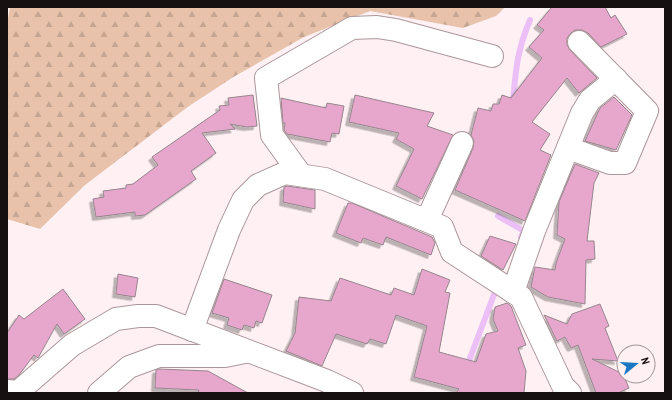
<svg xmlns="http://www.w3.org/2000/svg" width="672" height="400" font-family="'Archivo Narrow',sans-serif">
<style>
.forest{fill:url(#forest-firs)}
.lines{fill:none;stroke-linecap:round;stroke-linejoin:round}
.stream{stroke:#ecc0f7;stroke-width:6}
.building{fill:#e7a7cc;stroke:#96858e;filter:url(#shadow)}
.minor-casing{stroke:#ac979a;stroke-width:24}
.minor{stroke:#fff;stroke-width:22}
</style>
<defs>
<pattern id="forest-firs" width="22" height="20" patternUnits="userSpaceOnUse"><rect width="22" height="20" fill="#e8c2ab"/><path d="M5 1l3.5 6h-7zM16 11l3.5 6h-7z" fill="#c6a692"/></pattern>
<filter id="shadow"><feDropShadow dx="-3.5" dy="3.5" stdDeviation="0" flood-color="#0004"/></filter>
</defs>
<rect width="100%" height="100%" fill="#fff1f3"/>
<polygon class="forest" points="10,7 505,7 496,16 463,28 370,11 304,37 235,76 189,106 85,185 40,229 7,219 7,24"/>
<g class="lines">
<g class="stream">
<path d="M513 101C516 68 517 51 530 20"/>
<polyline points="498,216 524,231 521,237"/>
<polyline points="467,366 495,292"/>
</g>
</g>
<g class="building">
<polygon points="552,7 605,7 611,18 615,15 627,34 601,47 588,33 582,30 575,30 571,33 567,38 567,45 570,50 597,78 579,93 567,78 532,122 550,134 540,150 551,155 525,221 455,190 473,148 474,141 471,135 478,108 491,111 493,104 499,104 502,95 511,98 542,58 529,47 544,30 537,25"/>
<polygon points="253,95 257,126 247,127 230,124 235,129 202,133 216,153 191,171 196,179 145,215 135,216 135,212 96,217 93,199 104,197 103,191 126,188 126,185 133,184 158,165 152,157 220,110 219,106 229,105 228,98"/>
<polygon points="355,95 434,113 427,126 453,135 422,199 396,186 414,149 396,139 399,133 349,122"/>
<polygon points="614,97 632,115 616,150 585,141 600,108"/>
<polygon points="281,98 326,108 327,103 344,106 339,134 332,133 330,142 287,134 284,130 285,123 283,123"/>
<polygon points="575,164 599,173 594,183 587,241 594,241 595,259 586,260 585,304 548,297 531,287 535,267 555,270 556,263 565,239 557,235 559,202"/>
<polygon points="287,186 315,190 315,209 283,202 284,187"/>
<polygon points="348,203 352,203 432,237 435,243 431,255 386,237 383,245 363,238 361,243 336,233"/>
<polygon points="490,236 516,244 503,270 481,256"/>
<polygon points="422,269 450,280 445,292 450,293 439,352 476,362 486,334 498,331 493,319 495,307 507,303 511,306 526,345 518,348 526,371 524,393 456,393 459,389 414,377 427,326 396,315 386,344 370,339 367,344 336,334 322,366 286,351 295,333 299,297 331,301 340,278 391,295 394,288 414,295"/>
<polygon points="118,274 138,278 135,297 116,294"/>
<polygon points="224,279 272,295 262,323 256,321 254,328 244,325 242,330 227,325 229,318 212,313"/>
<polygon points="63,289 85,319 64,334 57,324 38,358 34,355 19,375 14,379 7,379 7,333 19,315 24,319"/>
<polygon points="600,304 609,326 605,328 618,361 592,359 623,374 629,388 618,393 596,393 578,345 571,348 565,337 557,341 544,315 567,324 572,314"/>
<polygon points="159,369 208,371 248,393 198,393 199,390 155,388 156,370"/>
</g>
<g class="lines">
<g class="minor-casing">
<g id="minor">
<polyline points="568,148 610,163 625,163 647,111 579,42"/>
<polyline points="301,175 272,135 266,78 352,28 377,27 396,30 492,56"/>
<polyline points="427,220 462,143"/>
<polyline points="513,292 534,231 582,113 590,100 616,79"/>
<polyline points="192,330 229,230 243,200 258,185 285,173 325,179 442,227 452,252 521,297 563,386 570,393"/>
<polyline points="7,391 18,392 72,345 116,319 138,316 156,316 327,381 352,393"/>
<polyline points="99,393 129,367 159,356 225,356 245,352"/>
</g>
</g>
<use href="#minor" class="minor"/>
</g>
<rect width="672" height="400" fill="none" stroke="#171011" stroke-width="16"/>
<g transform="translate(636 364) rotate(72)"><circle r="19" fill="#fff1f3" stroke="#a29799"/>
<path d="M0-3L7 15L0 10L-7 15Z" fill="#1a77c4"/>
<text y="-6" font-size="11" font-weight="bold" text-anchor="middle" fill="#171011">N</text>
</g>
</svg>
